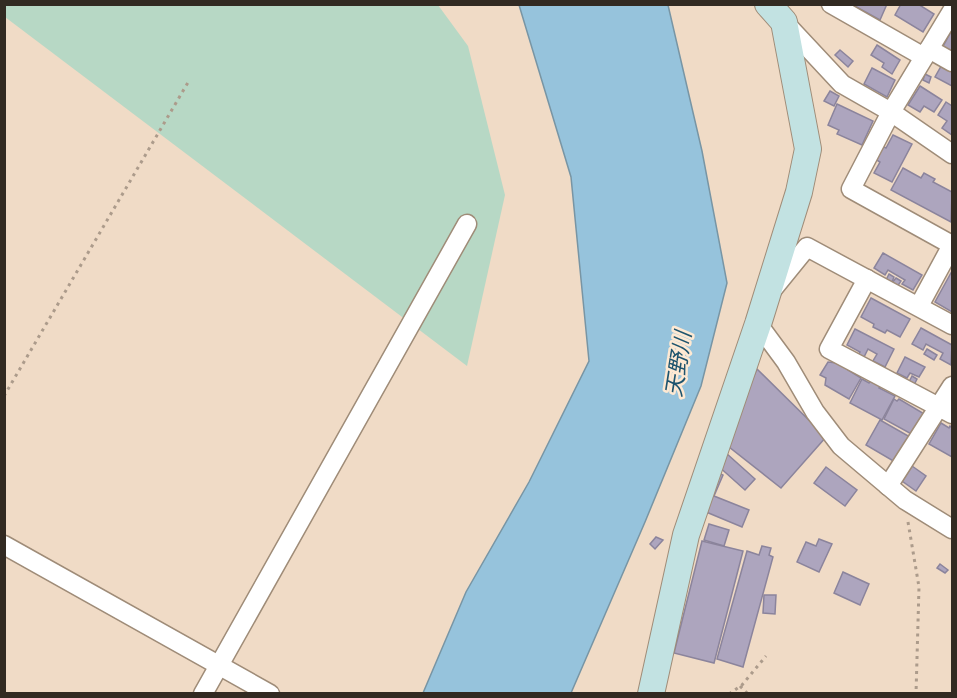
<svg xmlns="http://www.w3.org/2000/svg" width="957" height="698" font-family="'Nunito Sans','Noto Sans JP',sans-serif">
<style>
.green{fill:#b7d8c5}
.water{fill:#96c3dc;stroke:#7895a4;stroke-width:1.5}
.building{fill:#ada5be;stroke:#8b849c;stroke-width:1.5}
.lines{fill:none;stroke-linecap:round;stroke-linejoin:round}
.street-casing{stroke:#9f8c78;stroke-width:21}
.secondary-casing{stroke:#9f8c78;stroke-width:28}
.path{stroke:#ac9b8b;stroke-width:3;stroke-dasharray:3 4.5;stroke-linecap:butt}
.street{stroke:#fff;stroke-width:18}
.secondary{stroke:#c2e2e2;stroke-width:26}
.labels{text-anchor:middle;stroke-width:5;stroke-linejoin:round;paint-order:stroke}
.water-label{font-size:22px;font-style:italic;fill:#1e546e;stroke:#fee9d3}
</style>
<rect width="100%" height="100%" fill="#f0dbc6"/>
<polygon class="green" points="4,5 438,5 468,46 505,195 467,366 5,17"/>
<polygon class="water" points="519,5 668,5 702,151 727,283 701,386 645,522 571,693 423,693 466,592 529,482 589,361 571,177"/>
<g class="building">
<polygon points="851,4 887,4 880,20"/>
<polygon points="901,4 918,4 934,14 923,32 895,15"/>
<polygon points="952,30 952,56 941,50"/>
<polygon points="877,45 900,60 892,74 882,67 884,63 871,55"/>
<polygon points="840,50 853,61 848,67 835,55"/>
<polygon points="944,61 952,65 952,86 935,77"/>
<polygon points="872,68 895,80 887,97 864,84"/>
<polygon points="925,74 931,77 929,83 923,80"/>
<polygon points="920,86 942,100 934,112 924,106 920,112 908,105"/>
<polygon points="830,91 839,96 834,106 824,101"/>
<polygon points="946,102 952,106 952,135 942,128 947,121 938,115"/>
<polygon points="837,104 873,121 862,145 837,134 839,130 828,125"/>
<polygon points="893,135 912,144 892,182 874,173 880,162 875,159 882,146 886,148"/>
<polygon points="903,168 921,178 924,173 935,179 933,182 952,192 951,222 891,190"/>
<polygon points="883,253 922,275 913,290 902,284 905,280 888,270 885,275 874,268"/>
<polygon points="952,271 952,312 935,302"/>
<polygon points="889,274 894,277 892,282 886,280"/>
<polygon points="896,278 901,281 897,287 892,283"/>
<polygon points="871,298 910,319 900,337 887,330 885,333 873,327 874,324 861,317"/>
<polygon points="921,328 952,345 951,365 940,359 943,353 926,344 923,350 912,344"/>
<polygon points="855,329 894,349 885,367 873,361 877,354 868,349 864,357 858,355 860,352 847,345"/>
<polygon points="927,349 937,355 934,360 924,354"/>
<polygon points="905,357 925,367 919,377 910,373 907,378 897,373"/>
<polygon points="838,361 849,368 848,370 861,378 849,399 825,385 826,378 820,375 828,362 837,363"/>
<polygon points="757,369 826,437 781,488 724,443"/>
<polygon points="912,376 917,379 914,385 909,382"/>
<polygon points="862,379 869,383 871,379 881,384 879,388 895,396 882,420 850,403"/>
<polygon points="894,399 897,401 899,399 926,415 915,436 884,419"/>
<polygon points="880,420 910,437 895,462 866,445"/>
<polygon points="941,423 949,428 950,426 952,428 952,457 929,444"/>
<polygon points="726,453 755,479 745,490 717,465"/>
<polygon points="912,466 926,476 916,491 902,481"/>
<polygon points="826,467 857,490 845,506 814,483"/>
<polygon points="715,471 723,475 714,496 749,510 742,527 699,509"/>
<polygon points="709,524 729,530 724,546 704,540"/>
<polygon points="656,537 663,540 655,549 650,544"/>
<polygon points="819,539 832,544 819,572 797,562 806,542 816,546"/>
<polygon points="702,541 743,551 714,663 674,653"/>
<polygon points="762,546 771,548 769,555 773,557 743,667 717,659 747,551 759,555"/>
<polygon points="940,564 948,570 945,573 937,568"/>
<polygon points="843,572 869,584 860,605 834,593"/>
<polygon points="764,595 776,595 775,614 763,613"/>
</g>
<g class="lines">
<g class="street-casing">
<g id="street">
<polyline points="831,4 924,57"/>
<polyline points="952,11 891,112 851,189 952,245"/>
<polyline points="785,23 842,84 891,112 952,154"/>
<polyline points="929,49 952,62"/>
<polyline points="867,279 829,349 952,414"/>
<polyline points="772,290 807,247 952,325"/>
<polyline points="919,306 952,245"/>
<polyline points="758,324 786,362 815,412 841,446 905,500 952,529"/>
<polyline points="888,486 952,386"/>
<polyline points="4,545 270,694"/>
<polyline points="203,694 467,224"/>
</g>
</g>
<g class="secondary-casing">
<polyline id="secondary" points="651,694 686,535 758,324 799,192 808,149 784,22 768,4"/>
</g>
<g class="path">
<polyline points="4,396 190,79"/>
<polyline points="908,522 919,587 916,694"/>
<polyline points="740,686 748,694"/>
<polyline points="729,694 742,685 766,656"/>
</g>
<use href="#street" class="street"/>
<use href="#secondary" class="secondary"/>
</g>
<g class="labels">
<g class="water-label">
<text transform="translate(678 364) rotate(-81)" y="8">天野川</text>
</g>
</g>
<rect width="957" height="698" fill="none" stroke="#322a22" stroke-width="12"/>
</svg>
